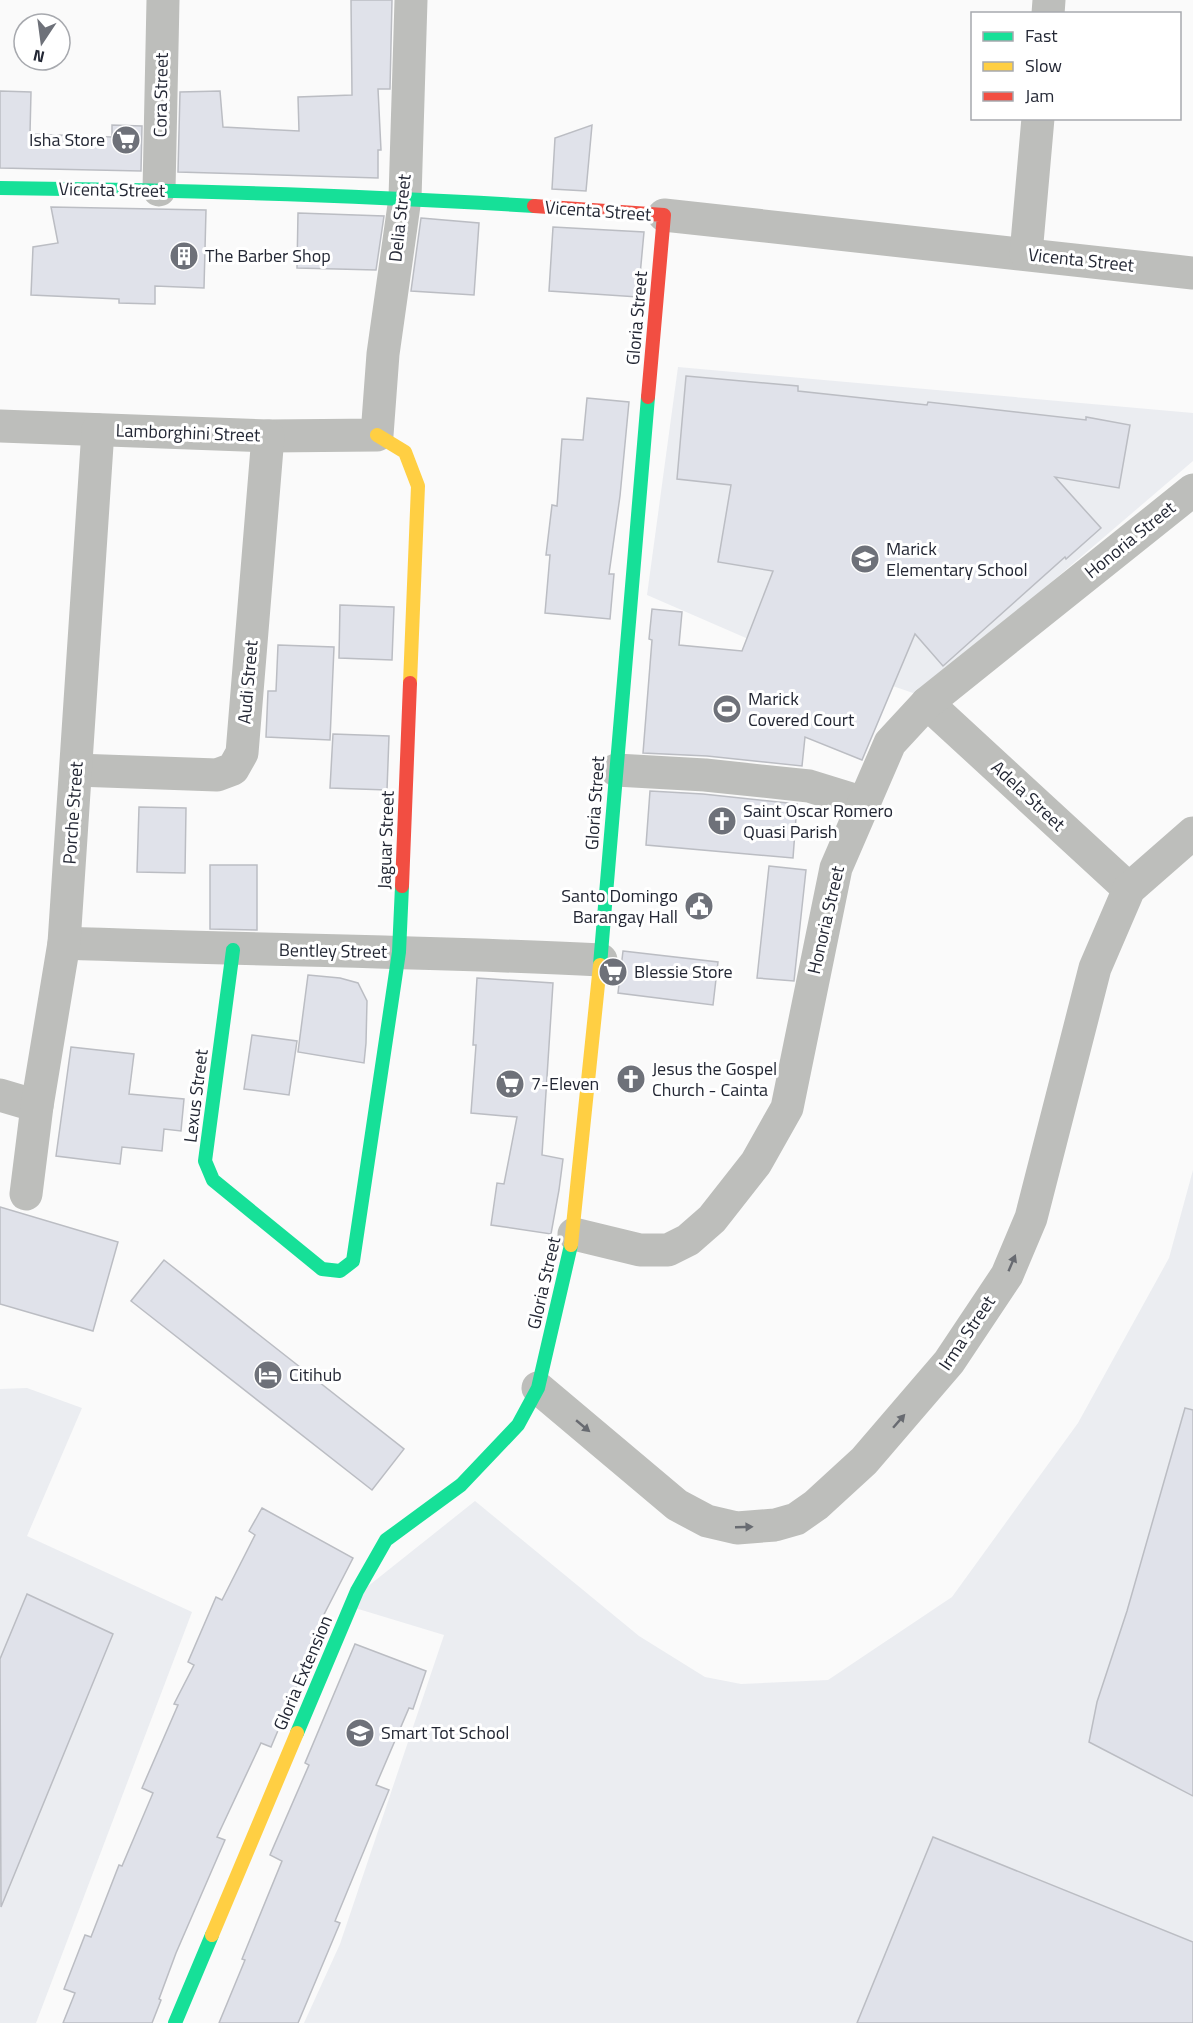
<svg xmlns="http://www.w3.org/2000/svg" width="1193" height="2023" font-family="'Titillium Web',sans-serif">
<style>
.built{fill:#ebedf1}
.building{fill:#e0e2ea;stroke:#bbbdc3;stroke-width:1.5}
.lines{fill:none;stroke-linecap:round;stroke-linejoin:round}
.street{stroke:#bdbebb;stroke-width:33}
.fast{stroke:#16e098;stroke-width:14}
.slow{stroke:#ffcf43;stroke-width:14}
.jam{stroke:#f24e42;stroke-width:14}
.oneway{fill:#686b71}
.labels{text-anchor:middle;stroke-width:6;stroke-linejoin:round;paint-order:stroke}
.street-label{font-size:18px;fill:#232734;stroke:#fff}
.poi-label{font-size:18px;fill:#232734;stroke:#fff;text-anchor:start}
</style>
<rect width="100%" height="100%" fill="#fafafa"/>
<g class="built">
<polygon points="678,367 1193,413 1193,461 944,674 916,694 779,647 746,638 647,595"/>
<polygon points="1193,1170 1193,2023 304,2023 340,1944 444,1635 355,1608 367,1587 475,1501 639,1636 705,1677 741,1684 828,1680 952,1597 1078,1423 1169,1258"/>
<polygon points="27,1388 82,1408 27,1536 192,1612 36,2023 0,2023 0,1389"/>
</g>
<g class="building">
<polygon points="351,0 392,0 390,89 378,89 381,150 378,150 378,178 178,172 180,92 220,91 223,127 299,131 298,97 352,95"/>
<polygon points="0,91 31,92 30,134 112,137 112,125 142,126 141,171 0,168"/>
<polygon points="592,125 586,191 552,189 555,138"/>
<polygon points="51,207 206,210 204,288 155,286 155,304 119,303 119,299 31,295 33,247 58,243"/>
<polygon points="298,213 384,216 376,270 297,268"/>
<polygon points="421,218 479,223 474,295 411,291"/>
<polygon points="553,227 644,232 638,297 549,291"/>
<polygon points="686,376 798,386 798,391 927,405 928,402 1086,420 1086,417 1130,425 1119,488 1055,477 1101,528 1066,559 1065,557 943,666 915,634 862,760 805,737 802,766 707,756 643,753 652,640 649,639 652,609 682,612 679,645 742,651 773,571 718,562 731,485 677,479"/>
<polygon points="587,398 629,402 620,496 609,574 614,574 610,619 545,613 550,555 546,555 552,505 557,506 562,439 583,440"/>
<polygon points="340,605 394,607 392,660 339,658"/>
<polygon points="278,645 334,647 330,740 266,737 268,691 276,691"/>
<polygon points="333,734 389,736 387,790 330,788"/>
<polygon points="650,791 703,794 797,804 793,858 646,845"/>
<polygon points="139,807 186,808 185,873 137,872"/>
<polygon points="210,865 257,865 257,930 210,929"/>
<polygon points="769,866 806,870 794,981 757,978"/>
<polygon points="623,951 718,962 713,1005 618,993"/>
<polygon points="308,975 340,978 358,983 367,1001 366,1043 364,1063 298,1052"/>
<polygon points="477,978 553,983 542,1155 563,1159 559,1190 551,1234 491,1225 497,1183 504,1184 517,1117 471,1113 476,1045 473,1045"/>
<polygon points="252,1035 297,1041 289,1095 244,1089"/>
<polygon points="71,1047 134,1054 129,1094 184,1099 181,1131 164,1129 162,1151 122,1147 120,1164 56,1156"/>
<polygon points="0,1207 118,1242 93,1331 0,1304"/>
<polygon points="164,1260 404,1449 372,1490 131,1301"/>
<polygon points="1185,1408 1193,1410 1193,1796 1089,1742 1097,1702 1127,1611"/>
<polygon points="262,1508 353,1558 316,1630 320,1631 271,1747 261,1743 217,1837 225,1840 176,1953 159,1999 161,2000 152,2023 63,2023 75,1993 64,1989 85,1935 91,1937 119,1865 122,1866 153,1793 142,1788 178,1705 174,1704 194,1665 188,1662 216,1597 222,1600 255,1535 249,1531"/>
<polygon points="27,1594 113,1634 1,1907 0,1659"/>
<polygon points="355,1644 426,1671 413,1709 409,1708 376,1785 389,1790 335,1921 340,1923 298,2023 219,2023 245,1960 242,1959 282,1861 270,1855 309,1765 305,1763"/>
<polygon points="933,1837 1193,1942 1193,2023 857,2023"/>
</g>
<g class="lines">
<g class="street">
<polyline points="1048,14 1049,0"/>
<polyline points="159,190 163,0"/>
<polyline points="664,215 1193,273"/>
<polyline points="1026,254 1038,118"/>
<polyline points="0,426 268,436 377,435 383,354 405,198 411,0"/>
<polyline points="927,703 1129,889"/>
<polyline points="76,770 217,775 233,769 242,753 268,436"/>
<polyline points="616,770 705,775 809,786 864,803"/>
<path d="M64 943C243 950 422 951 601 960"/>
<polyline points="0,1095 37,1106"/>
<polyline points="26,1194 37,1106 64,943 98,430"/>
<polyline points="574,1234 640,1250 668,1250 688,1240 712,1219 756,1163 787,1108 836,868 890,743 927,703 1193,490"/>
<polyline points="538,1388 677,1505 707,1521 737,1528 775,1525 796,1519 816,1505 864,1461 949,1362 1007,1275 1031,1218 1095,968 1129,889 1193,833"/>
</g>
<g class="fast">
<path d="M0 188C178 190 356 195 534 206"/>
<polyline points="233,950 205,1161 213,1180 322,1269 340,1271 353,1261 399,952 402,886"/>
<polyline points="600,965 648,397"/>
<polyline points="297,1733 357,1591 386,1540 461,1485 518,1425 538,1388 571,1245"/>
<polyline points="175,2023 212,1935"/>
</g>
<g class="slow">
<polyline points="377,435 405,452 418,486 410,683"/>
<polyline points="571,1245 600,965"/>
<polyline points="212,1935 297,1733"/>
</g>
<g class="jam">
<polyline points="534,206 664,215 648,397"/>
<polyline points="402,886 410,683"/>
</g>
</g>
<defs><path id="oneway-solid" d="M-6-.8H1V-3.2L6.5 0L1 3.2V.8H-6Z" transform="scale(1.5)"/></defs>
<g class="oneway">
<use href="#oneway-solid" transform="translate(1012 1263) rotate(-67)"/>
<use href="#oneway-solid" transform="translate(899 1421) rotate(-49)"/>
<use href="#oneway-solid" transform="translate(583 1426) rotate(40)"/>
<use href="#oneway-solid" transform="translate(744 1527) rotate(-2)"/>
</g>
<defs>
<g id="supermarket-disc" transform="scale(1.5)"><circle r="9.5" fill="#6e7179" stroke="#fff"/><path d="M-6-5.5h2.5l.6 2H6L4.5 2H-2.5L-4.4-4H-6ZM-1.5 3.2a1.3 1.3 0 1 0 .1 0ZM3 3.2a1.3 1.3 0 1 0 .1 0Z" fill="#fff"/></g>
<g id="building-disc" transform="scale(1.5)"><circle r="9.5" fill="#6e7179" stroke="#fff"/><path d="M-4-6H4V6H1V3H-1V6H-4ZM-2.5-4.3h1.7v1.8h-1.7ZM.8-4.3h1.7v1.8H.8ZM-2.5-1h1.7V.8h-1.7ZM.8-1h1.7V.8H.8Z" fill="#fff"/></g>
<g id="school-disc" transform="scale(1.5)"><circle r="9.5" fill="#6e7179" stroke="#fff"/><path d="M0-5L7-2L0 1L-7-2ZM-4 1L0 2.5L4 1V4Q0 6-4 4Z" fill="#fff"/></g>
<g id="stadium-disc" transform="scale(1.5)"><circle r="9.5" fill="#6e7179" stroke="#fff"/><path d="M0-5a6.5 5 0 1 0 0 10a6.5 5 0 1 0 0-10ZM-3.5-1.8h7v3.6h-7Z" fill="#fff"/></g>
<g id="church-disc" transform="scale(1.5)"><circle r="9.5" fill="#6e7179" stroke="#fff"/><path d="M-1.2-6h2.4v3.5h3.3v2.4h-3.3V6h-2.4V-.1h-3.3v-2.4h3.3Z" fill="#fff"/></g>
<g id="civic-disc" transform="scale(1.5)"><circle r="9.5" fill="#6e7179" stroke="#fff"/><path d="M-.6-6.5H3V-4.5H.6V-3L4-1V1h2V6H-6V1h2V-1L-.6-3ZM-1.2 2.5V6h2.4V2.5Z" fill="#fff"/></g>
<g id="hotel-disc" transform="scale(1.5)"><circle r="9.5" fill="#6e7179" stroke="#fff"/><path d="M-6-4.5h1.5V1H6V5H4.5V3h-9V5H-6ZM-4 0a1.8 1.8 0 1 1 3.6 0ZM.5 0V-2.5h3Q6-2.5 6 0Z" fill="#fff"/></g>
</defs>
<g fill-rule="evenodd">
<use href="#supermarket-disc" x="126" y="140"/>
<use href="#building-disc" x="184" y="256"/>
<use href="#school-disc" x="865" y="559"/>
<use href="#stadium-disc" x="727" y="709"/>
<use href="#church-disc" x="722" y="821"/>
<use href="#civic-disc" x="699" y="906"/>
<use href="#supermarket-disc" x="613" y="972"/>
<use href="#church-disc" x="631" y="1079"/>
<use href="#supermarket-disc" x="510" y="1084"/>
<use href="#hotel-disc" x="268" y="1375"/>
<use href="#school-disc" x="360" y="1733"/>
</g>
<g class="labels">
<g class="street-label">
<text transform="translate(161 95) rotate(-89)" y="6">Cora Street</text>
<text transform="translate(112 190) rotate(1)" y="6">Vicenta Street</text>
<text transform="translate(598 211) rotate(4)" y="6">Vicenta Street</text>
<text transform="translate(400 218) rotate(-84)" y="6">Delia Street</text>
<text transform="translate(1081 260) rotate(6)" y="6">Vicenta Street</text>
<text transform="translate(637 318) rotate(-85)" y="6">Gloria Street</text>
<text transform="translate(188 433) rotate(2)" y="6">Lamborghini Street</text>
<text transform="translate(1130 540) rotate(-39)" y="6">Honoria Street</text>
<text transform="translate(248 682) rotate(-85)" y="6">Audi Street</text>
<text transform="translate(1028 796) rotate(43)" y="6">Adela Street</text>
<text transform="translate(595 803) rotate(-86)" y="6">Gloria Street</text>
<text transform="translate(73 813) rotate(-86)" y="6">Porche Street</text>
<text transform="translate(386 840) rotate(-88)" y="6">Jaguar Street</text>
<text transform="translate(826 920) rotate(-77)" y="6">Honoria Street</text>
<text transform="translate(333 951) rotate(1)" y="6">Bentley Street</text>
<text transform="translate(196 1096) rotate(-83)" y="6">Lexus Street</text>
<text transform="translate(544 1283) rotate(-77)" y="6">Gloria Street</text>
<text transform="translate(967 1333) rotate(-56)" y="6">Irma Street</text>
<text transform="translate(303 1673) rotate(-67)" y="6">Gloria Extension</text>
</g>
<g class="poi-label">
<text x="105" y="146" text-anchor="end">Isha Store</text>
<text x="205" y="262">The Barber Shop</text>
<text x="886" y="555">Marick<tspan x="886" dy="21">Elementary School</tspan></text>
<text x="748" y="705">Marick<tspan x="748" dy="21">Covered Court</tspan></text>
<text x="743" y="817">Saint Oscar Romero<tspan x="743" dy="21">Quasi Parish</tspan></text>
<text x="678" y="902" text-anchor="end">Santo Domingo<tspan x="678" dy="21">Barangay Hall</tspan></text>
<text x="634" y="978">Blessie Store</text>
<text x="652" y="1075">Jesus the Gospel<tspan x="652" dy="21">Church - Cainta</tspan></text>
<text x="531" y="1090">7-Eleven</text>
<text x="289" y="1381">Citihub</text>
<text x="381" y="1739">Smart Tot School</text>
</g>
</g>
<rect x="971" y="12" width="210" height="108" fill="#ffffff" stroke="#a7a9ae" stroke-width="1.5"/>
<rect x="983" y="32" width="30" height="9" fill="#16e098" stroke="#a7a9ae" stroke-width="1.5"/>
<text x="1025" y="42" font-size="18" fill="#232734">Fast</text>
<rect x="983" y="62" width="30" height="9" fill="#ffcf43" stroke="#a7a9ae" stroke-width="1.5"/>
<text x="1025" y="72" font-size="18" fill="#232734">Slow</text>
<rect x="983" y="92" width="30" height="9" fill="#f24e42" stroke="#a7a9ae" stroke-width="1.5"/>
<text x="1025" y="102" font-size="18" fill="#232734">Jam</text>
<g transform="translate(42 42) rotate(193)"><circle r="28" fill="#ffffff" stroke="#a7a9ae" stroke-width="1.5"/>
<path d="M0-4.5L10 22L0 15L-10 22Z" fill="#6e7179"/>
<text y="-9" font-size="16" font-weight="bold" text-anchor="middle" fill="#232734">N</text>
</g>
</svg>
